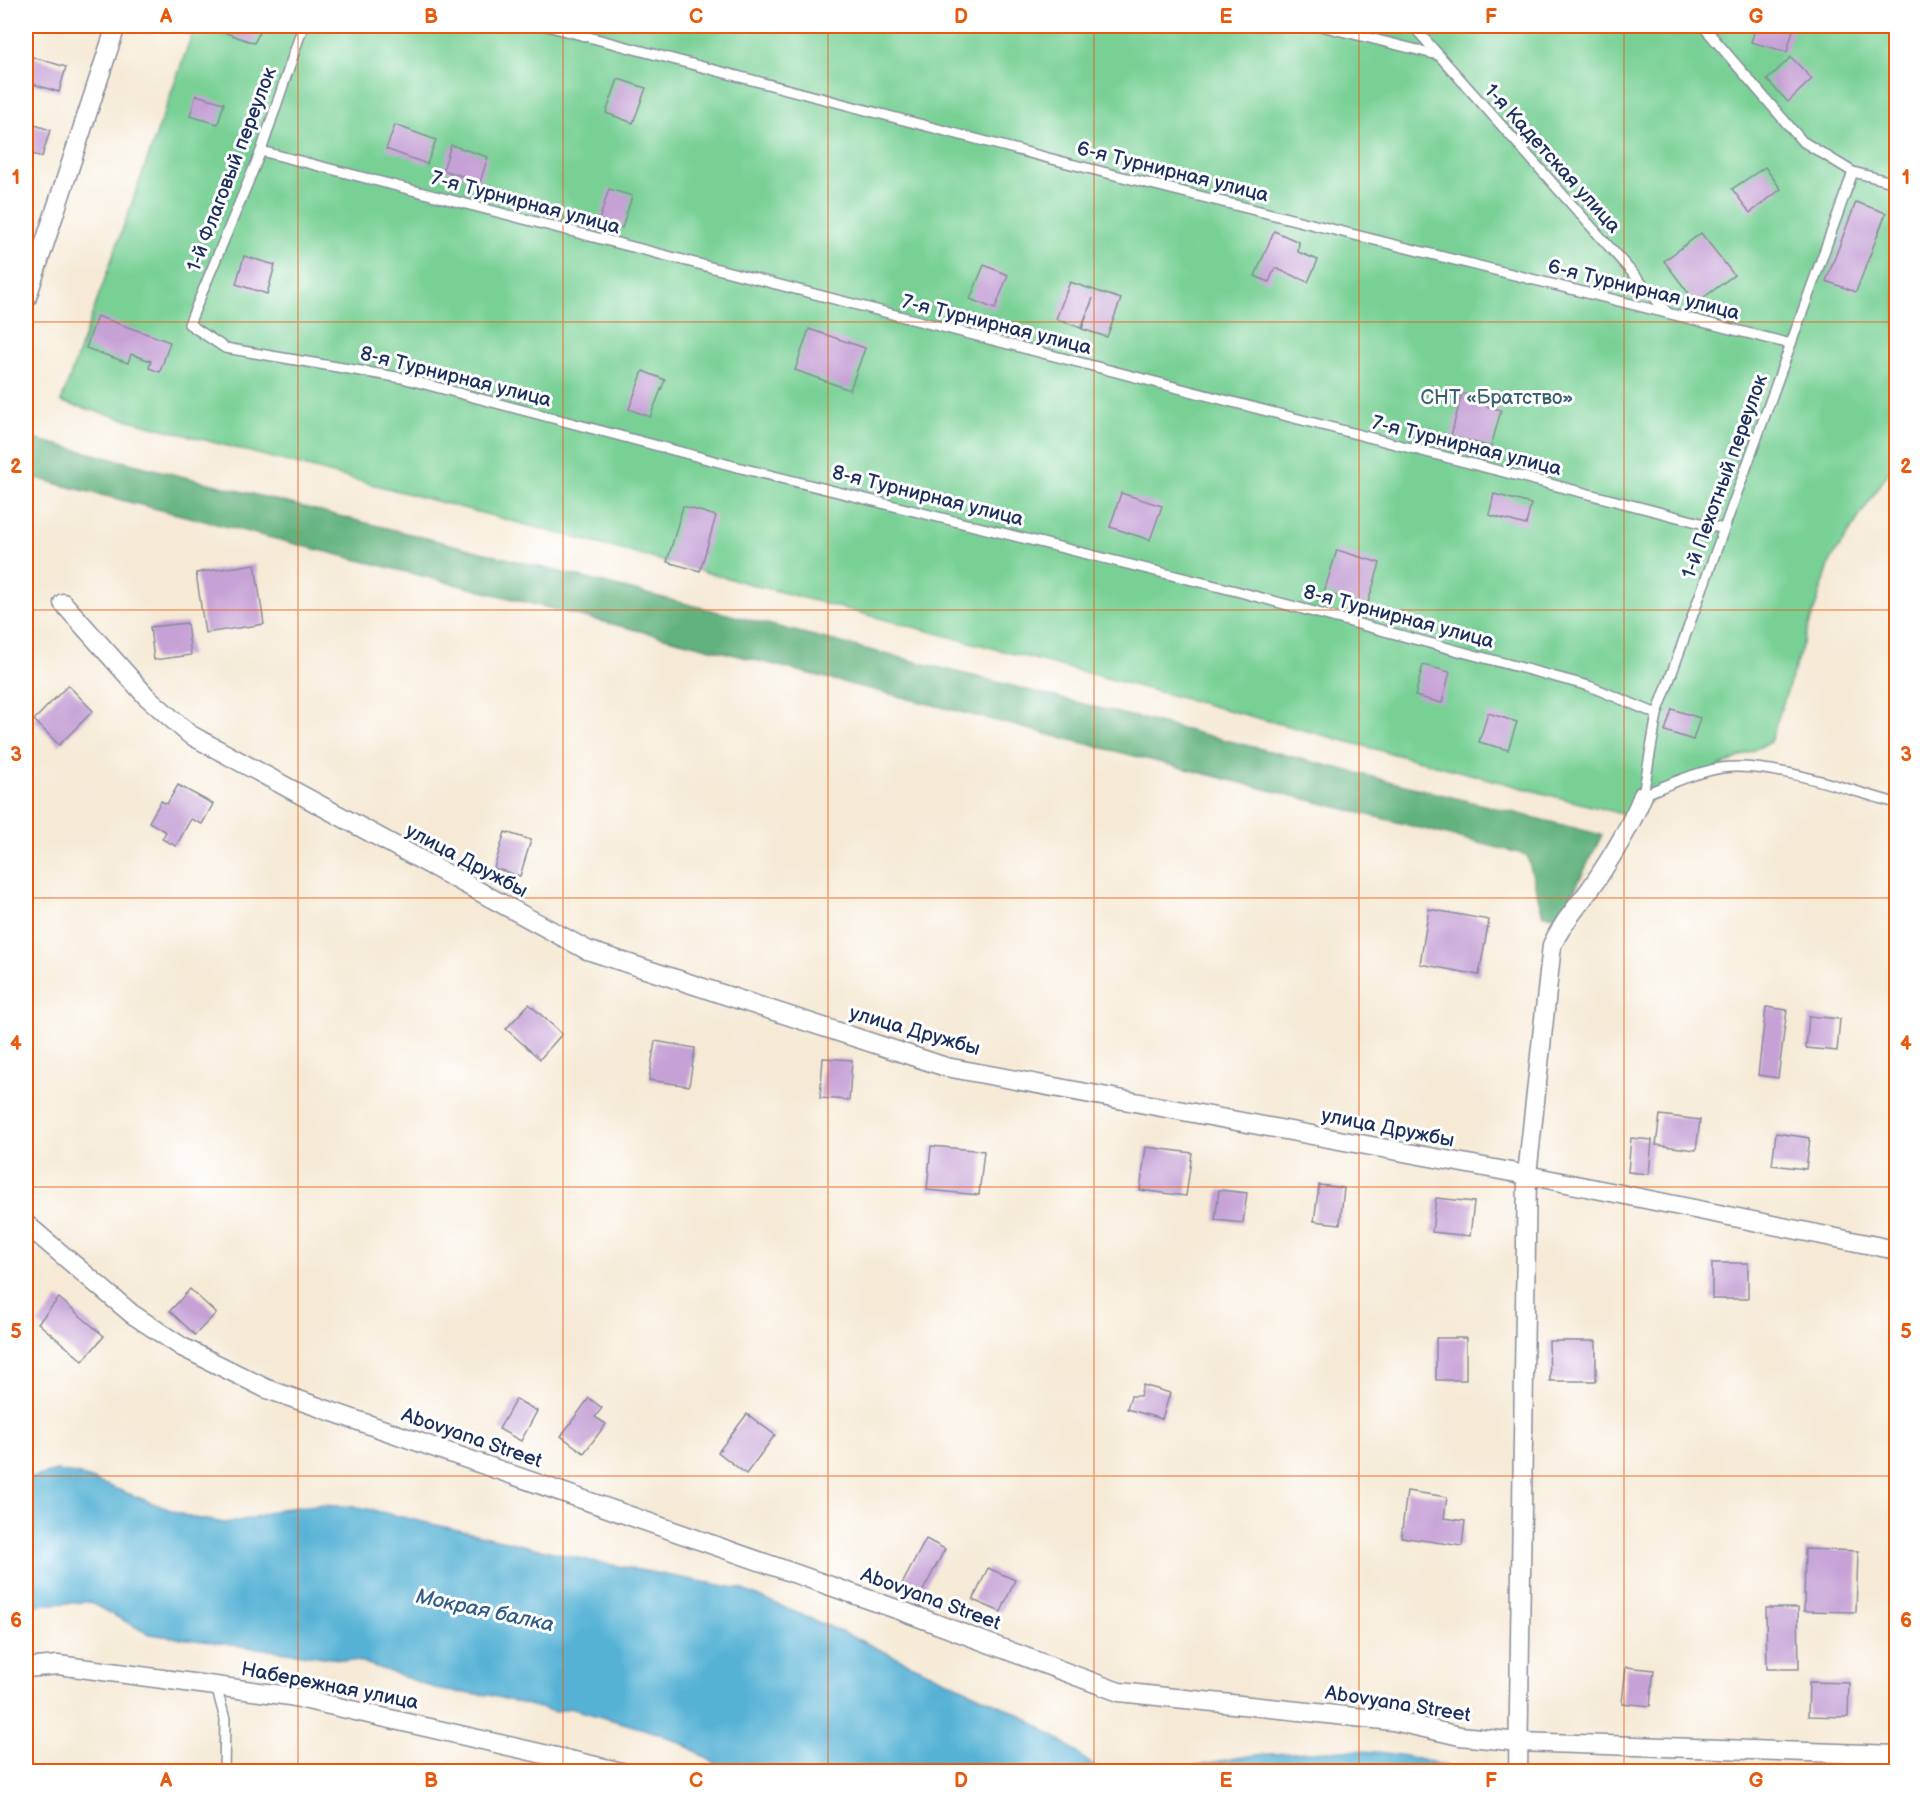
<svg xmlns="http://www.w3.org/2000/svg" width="1922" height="1797" font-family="'Balsamiq Sans',sans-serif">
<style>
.green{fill:#78d095;stroke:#4a807a;stroke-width:1.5}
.forest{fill:#62b27e;stroke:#3e706e;stroke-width:1.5}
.water{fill:#57b2d5;stroke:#39709a;stroke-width:1.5}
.building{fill:#c6a1d6}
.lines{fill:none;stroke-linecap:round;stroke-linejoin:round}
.service-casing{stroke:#888c9a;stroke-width:12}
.minor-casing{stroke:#888c9a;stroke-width:21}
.service{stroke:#fff;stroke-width:9}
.minor{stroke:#fff;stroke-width:18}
.grid{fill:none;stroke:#e8590c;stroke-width:1.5;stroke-opacity:0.55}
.labels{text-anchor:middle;stroke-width:6;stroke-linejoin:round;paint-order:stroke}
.street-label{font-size:20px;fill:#1b2f5e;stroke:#fff}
.park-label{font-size:20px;fill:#375f6e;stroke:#fff}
.water-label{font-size:21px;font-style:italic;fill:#305d88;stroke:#fff}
.neatline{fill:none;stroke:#e8590c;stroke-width:2}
.grid-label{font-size:20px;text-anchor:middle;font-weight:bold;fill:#e8590c}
</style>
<rect width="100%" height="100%" fill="#fff"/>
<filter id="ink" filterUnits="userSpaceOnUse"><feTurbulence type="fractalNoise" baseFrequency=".0167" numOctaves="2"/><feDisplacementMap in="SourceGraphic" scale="12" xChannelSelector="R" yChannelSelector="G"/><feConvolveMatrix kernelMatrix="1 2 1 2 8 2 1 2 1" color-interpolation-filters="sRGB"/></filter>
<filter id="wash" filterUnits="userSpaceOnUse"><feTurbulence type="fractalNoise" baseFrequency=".008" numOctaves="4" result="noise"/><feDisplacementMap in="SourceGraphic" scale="24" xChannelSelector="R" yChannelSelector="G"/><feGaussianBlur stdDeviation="1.35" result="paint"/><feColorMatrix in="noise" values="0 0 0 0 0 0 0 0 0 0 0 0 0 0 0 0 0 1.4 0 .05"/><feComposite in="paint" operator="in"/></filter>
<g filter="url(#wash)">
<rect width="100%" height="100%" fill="#f6ead6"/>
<polygon class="green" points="195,26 1896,26 1896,461 1831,560 1770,742 1652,800 1629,816 61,402"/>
<polygon class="forest" points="26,437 1602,835 1561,916 1543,915 1527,855 54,483 26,475"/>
<g class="water">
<polygon points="57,1471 80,1475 189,1517 225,1523 249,1519 280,1509 316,1505 359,1507 591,1561 741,1589 844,1633 1019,1714 1069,1746 1099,1771 727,1771 687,1746 658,1733 570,1708 555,1712 489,1695 444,1691 362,1662 149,1634 89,1602 26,1605 26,1479"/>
<path d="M1345 1750C1385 1751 1423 1757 1460 1771H1164L1254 1755Z"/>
</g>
<g id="blocks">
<g class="building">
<polygon points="219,26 263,26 254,43 218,30"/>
<polygon points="1756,26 1794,26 1787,52 1751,42"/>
<polygon points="26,55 66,67 59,92 26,82"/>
<polygon points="1791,57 1812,79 1788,102 1767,80"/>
<polygon points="618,79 646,88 633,123 606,113"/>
<polygon points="196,95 224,103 218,124 190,116"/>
<polygon points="26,122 50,130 42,157 26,152"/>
<polygon points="395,125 436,140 427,164 386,149"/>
<polygon points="451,145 488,157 480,182 443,170"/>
<polygon points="1765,167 1781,189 1750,213 1732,189"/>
<polygon points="609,189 632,196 622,228 599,220"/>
<polygon points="1856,202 1886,213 1856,292 1826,281"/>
<polygon points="1274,231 1299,242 1298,252 1318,260 1308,282 1275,268 1269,282 1255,276"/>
<polygon points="1701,233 1734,275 1696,303 1664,261"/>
<polygon points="244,256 275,265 267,294 236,284"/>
<polygon points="984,265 1008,275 995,309 970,299"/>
<polygon points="1070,282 1121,299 1107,337 1082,329 1093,298 1081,328 1056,319"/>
<polygon points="97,316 170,342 160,372 149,368 151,361 131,354 128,363 86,348"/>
<polygon points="809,329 865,348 850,390 795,370"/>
<polygon points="643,371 665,380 650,417 629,409"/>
<polygon points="1462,393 1483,399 1482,405 1501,410 1491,447 1451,436"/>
<polygon points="1121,493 1162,506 1150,540 1110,527"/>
<polygon points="1494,494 1531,504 1526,525 1489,515"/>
<polygon points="683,506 716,516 700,571 667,562"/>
<polygon points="1337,550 1380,563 1367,606 1324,592"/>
<polygon points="255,564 264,624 205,633 196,573"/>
<polygon points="187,623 191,655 154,660 150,627"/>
<polygon points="1423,665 1450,672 1442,703 1415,696"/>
<polygon points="68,685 93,711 59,745 34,720"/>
<polygon points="1672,709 1700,718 1693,740 1665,731"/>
<polygon points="1488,713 1517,722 1508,750 1479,742"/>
<polygon points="178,785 213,804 202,824 191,819 176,846 162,839 166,832 149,822 161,801 167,804"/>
<polygon points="505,832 531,840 520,876 494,868"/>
<polygon points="1429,909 1489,920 1479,975 1420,964"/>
<polygon points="529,1004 562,1034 540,1059 506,1029"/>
<polygon points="1766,1007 1787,1010 1778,1078 1758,1075"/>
<polygon points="1809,1016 1840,1019 1837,1051 1806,1048"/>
<polygon points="655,1041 695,1048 689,1086 649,1080"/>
<polygon points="823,1058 852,1060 849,1100 820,1098"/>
<polygon points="1660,1115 1700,1120 1696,1150 1656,1145"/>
<polygon points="1776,1133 1810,1138 1806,1169 1772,1165"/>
<polygon points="1631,1138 1652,1140 1649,1174 1628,1172"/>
<polygon points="931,1146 984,1151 979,1195 927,1190"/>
<polygon points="1146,1147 1192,1153 1186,1196 1140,1190"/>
<polygon points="1319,1185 1344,1188 1340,1224 1314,1221"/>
<polygon points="1219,1190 1247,1193 1243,1223 1215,1220"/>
<polygon points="1436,1198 1474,1202 1470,1236 1432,1232"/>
<rect x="1712" y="1263" width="36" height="36"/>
<polygon points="190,1289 216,1313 195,1335 170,1311"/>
<polygon points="59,1298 104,1336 83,1361 38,1323"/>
<rect x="1436" y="1338" width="30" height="42"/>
<polygon points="1549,1341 1596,1341 1596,1381 1550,1381"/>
<polygon points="1143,1385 1170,1393 1162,1419 1127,1409 1131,1396 1140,1396"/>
<polygon points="589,1398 602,1408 595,1417 606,1424 584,1453 561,1436"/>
<polygon points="516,1399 537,1411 521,1441 499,1429"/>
<polygon points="747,1414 775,1435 746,1474 718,1452"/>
<polygon points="1407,1491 1447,1497 1444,1518 1465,1521 1462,1546 1401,1537"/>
<polygon points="926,1539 945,1549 919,1598 900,1588"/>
<polygon points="1805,1549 1858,1551 1856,1612 1804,1611"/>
<polygon points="988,1568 1015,1580 1001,1612 973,1600"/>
<polygon points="1766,1608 1798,1608 1799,1669 1767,1669"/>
<polygon points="1626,1667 1654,1670 1650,1706 1622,1703"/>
<polygon points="1809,1682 1849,1683 1848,1717 1808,1716"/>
</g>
</g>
</g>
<g filter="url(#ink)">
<use href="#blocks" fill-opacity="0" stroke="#888c9a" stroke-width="1.5"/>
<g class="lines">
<g class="service-casing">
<g id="service">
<polyline points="303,26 261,151 189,324 225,348 402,378 741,468 1236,591 1589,686 1657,714"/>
<polyline points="547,26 1071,164 1791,344"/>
<polyline points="1321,26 1438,55"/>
<polyline points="1413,26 1668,313"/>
<polyline points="1703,26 1802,141 1853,172 1896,183"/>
<polyline points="261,151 1724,529"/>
<polyline points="1643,795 1657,714 1853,172"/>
<path d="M1643 795C1669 784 1694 773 1721 768 1770 761 1848 790 1896 803"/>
<polyline points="216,1686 225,1719 224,1772"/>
</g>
</g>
<g class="minor-casing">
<g id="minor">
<polyline points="26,300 116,26"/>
<polyline points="63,603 146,696 189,734 587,950 946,1067 1527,1175 1896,1250"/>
<polyline points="26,1224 132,1314 182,1347 267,1389 902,1611 1119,1692 1393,1721 1460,1736 1519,1742 1896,1755"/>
<polyline points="26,1668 58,1665 290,1696 622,1772"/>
<path d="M1518 1772 1527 1175 1552 945C1562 923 1577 907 1591 888 1611 858 1630 828 1643 795"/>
</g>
</g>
<use href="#service" class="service"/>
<use href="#minor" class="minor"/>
</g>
</g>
<path class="grid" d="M298 26V1772M563 26V1772M828 26V1772M1094 26V1772M1359 26V1772M1624 26V1772M26 322H1896M26 610H1896M26 898H1896M26 1187H1896M26 1476H1896"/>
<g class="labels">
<g class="street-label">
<text transform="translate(1553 158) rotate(48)" y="7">1-я Кадетская улица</text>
<text transform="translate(231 169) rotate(-69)" y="7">1-й Флаговый переулок</text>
<text transform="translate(1173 171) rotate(14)" y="7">6-я Турнирная улица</text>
<text transform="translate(526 202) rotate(15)" y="7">7-я Турнирная улица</text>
<text transform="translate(1644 289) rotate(14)" y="7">6-я Турнирная улица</text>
<text transform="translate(997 324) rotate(14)" y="7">7-я Турнирная улица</text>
<text transform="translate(456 376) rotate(14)" y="7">8-я Турнирная улица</text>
<text transform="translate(1467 445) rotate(14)" y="7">7-я Турнирная улица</text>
<text transform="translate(1724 476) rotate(-70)" y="7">1-й Пехотный переулок</text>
<text transform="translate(928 495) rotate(14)" y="7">8-я Турнирная улица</text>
<text transform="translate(1399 616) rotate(15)" y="7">8-я Турнирная улица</text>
<text transform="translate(467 860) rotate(28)" y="7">улица Дружбы</text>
<text transform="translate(915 1030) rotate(16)" y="7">улица Дружбы</text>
<text transform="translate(1388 1127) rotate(11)" y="7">улица Дружбы</text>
<text transform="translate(472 1437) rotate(19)" y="7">Abovyana Street</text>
<text transform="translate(931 1598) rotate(20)" y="7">Abovyana Street</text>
<text transform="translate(330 1685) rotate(11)" y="7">Набережная улица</text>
<text transform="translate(1398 1703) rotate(9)" y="7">Abovyana Street</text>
</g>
<g class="park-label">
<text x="1497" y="404">СНТ «Братство»</text>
</g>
<g class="water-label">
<text transform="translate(485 1610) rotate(12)" y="7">Мокрая балка</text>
</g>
</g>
<rect width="1922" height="1797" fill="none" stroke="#fff" stroke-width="66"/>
<rect x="33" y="33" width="1856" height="1731" class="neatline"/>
<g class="grid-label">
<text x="166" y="23">A</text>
<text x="431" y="23">B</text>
<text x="696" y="23">C</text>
<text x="961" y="23">D</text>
<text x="1226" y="23">E</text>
<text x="1491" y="23">F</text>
<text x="1756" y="23">G</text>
<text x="16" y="184">1</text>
<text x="1906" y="184">1</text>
<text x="16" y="473">2</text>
<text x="1906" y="473">2</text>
<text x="16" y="761">3</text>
<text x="1906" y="761">3</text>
<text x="16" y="1050">4</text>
<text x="1906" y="1050">4</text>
<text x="16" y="1338">5</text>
<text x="1906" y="1338">5</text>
<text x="16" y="1627">6</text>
<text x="1906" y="1627">6</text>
<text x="166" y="1787">A</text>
<text x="431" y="1787">B</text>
<text x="696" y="1787">C</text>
<text x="961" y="1787">D</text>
<text x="1226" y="1787">E</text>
<text x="1491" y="1787">F</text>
<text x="1756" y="1787">G</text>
</g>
</svg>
